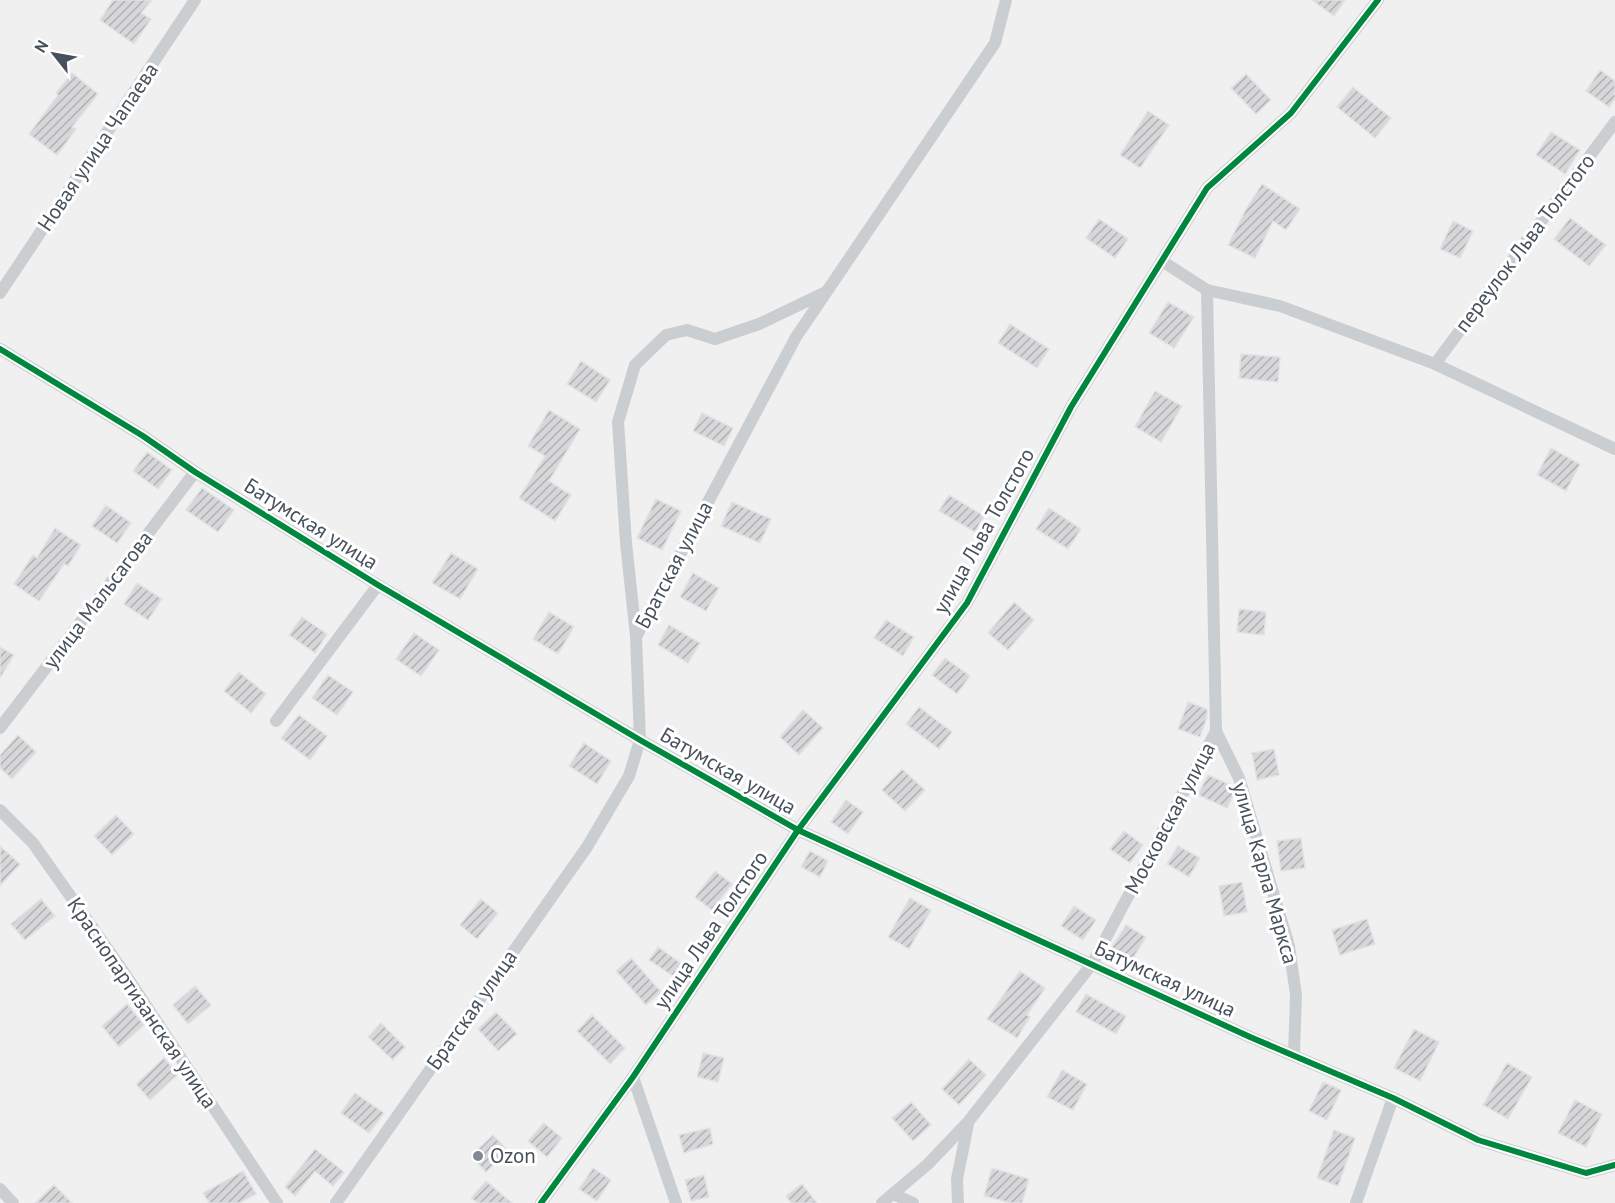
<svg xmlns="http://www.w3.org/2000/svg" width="1615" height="1203" font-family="'PT Sans',sans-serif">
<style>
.building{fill:url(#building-hatch);stroke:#e1e2e3;stroke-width:1.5}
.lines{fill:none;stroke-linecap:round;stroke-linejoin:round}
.street{stroke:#cbced1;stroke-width:12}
.cycleway-casing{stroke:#fff;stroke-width:10}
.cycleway{stroke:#00873e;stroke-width:6}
.poi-dot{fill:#828990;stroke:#fff;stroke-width:2}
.labels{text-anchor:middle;stroke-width:6;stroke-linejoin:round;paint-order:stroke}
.street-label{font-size:21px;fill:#47515c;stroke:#fff}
.poi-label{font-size:21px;fill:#47515c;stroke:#fff;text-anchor:start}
</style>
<defs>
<pattern id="building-hatch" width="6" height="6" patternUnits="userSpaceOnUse" patternTransform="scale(1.5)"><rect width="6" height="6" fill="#d7d7d9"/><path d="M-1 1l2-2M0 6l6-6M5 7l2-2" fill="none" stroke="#b0b1b3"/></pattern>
</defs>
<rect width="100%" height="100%" fill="#f0f0f0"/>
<g class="building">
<polygon points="113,0 152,0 141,13 151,19 134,44 100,20"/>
<polygon points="1312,0 1345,0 1334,16"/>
<polygon points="1600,70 1615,81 1615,99 1609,107 1586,91"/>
<polygon points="72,73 98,94 72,127 76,129 57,155 29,134 58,95 56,93"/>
<polygon points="1246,74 1271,100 1256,114 1231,88"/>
<polygon points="1353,87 1391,118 1375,138 1337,107"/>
<polygon points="1148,111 1169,125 1140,168 1120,155"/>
<polygon points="1551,132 1580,150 1565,174 1536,155"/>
<polygon points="1262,184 1300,209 1286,230 1273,221 1255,258 1228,245 1246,209"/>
<polygon points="1570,218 1606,245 1589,266 1554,239"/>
<polygon points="1099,219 1128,239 1115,258 1086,238"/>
<polygon points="1453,221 1473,231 1460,258 1440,249"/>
<polygon points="1168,302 1194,317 1174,348 1149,333"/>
<polygon points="1010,324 1049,349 1037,368 998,343"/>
<polygon points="1241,354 1280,357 1278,382 1239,378"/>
<polygon points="581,361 610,380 596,402 567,384"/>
<polygon points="1155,391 1182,406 1161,442 1135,427"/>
<polygon points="549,410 580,429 549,481 571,495 555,521 519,498 545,456 528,446"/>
<polygon points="702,413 733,428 724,446 693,431"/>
<polygon points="1551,448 1580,464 1566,491 1537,475"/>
<polygon points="147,452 172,470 158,489 133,471"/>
<polygon points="202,488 234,510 218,532 186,510"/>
<polygon points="949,495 984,516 975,532 939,511"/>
<polygon points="656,499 681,511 662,550 637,538"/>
<polygon points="732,502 771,519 760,543 721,526"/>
<polygon points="106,505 131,523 117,543 92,526"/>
<polygon points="1049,508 1081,529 1068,549 1036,529"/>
<polygon points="55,528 81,545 68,566 64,564 39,601 14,584 33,555 37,558"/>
<polygon points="451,553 478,569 460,599 432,583"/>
<polygon points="693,573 719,588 706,611 680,597"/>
<polygon points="137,583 162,599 148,620 124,604"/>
<polygon points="1014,602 1034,620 1008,650 988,633"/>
<polygon points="1239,609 1266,612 1264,635 1237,632"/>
<polygon points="549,612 574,627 558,654 533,639"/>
<polygon points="302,617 327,634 315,653 289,635"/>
<polygon points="886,620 914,637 903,656 874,638"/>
<polygon points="669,625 700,643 688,663 658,645"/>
<polygon points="414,633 439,650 421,676 396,659"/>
<polygon points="0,647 14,655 0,678"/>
<polygon points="945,658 970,676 957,694 932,675"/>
<polygon points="239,672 266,694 251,713 224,691"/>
<polygon points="328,675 353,692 337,715 312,698"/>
<polygon points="1188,702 1207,709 1207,717 1200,737 1178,729"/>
<polygon points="919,707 952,732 939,749 906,724"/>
<polygon points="803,710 823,728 799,755 780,737"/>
<polygon points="299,715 327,736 310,760 281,738"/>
<polygon points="18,735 36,752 12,779 0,768 0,755"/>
<polygon points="584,743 611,761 597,784 569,766"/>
<polygon points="1274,749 1279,775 1257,780 1252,753"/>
<polygon points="902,769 925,790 905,811 882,790"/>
<polygon points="1208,775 1233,786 1235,792 1227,808 1198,795"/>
<polygon points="846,800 863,812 848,834 831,822"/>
<polygon points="116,815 134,834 112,855 94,836"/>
<polygon points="1124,831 1143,845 1130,863 1110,849"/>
<polygon points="1301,838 1305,868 1281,871 1277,841"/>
<polygon points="0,846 20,864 0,886"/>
<polygon points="1178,846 1200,858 1189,877 1167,864"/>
<polygon points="810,851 828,861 820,877 801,867"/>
<polygon points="715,871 732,884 712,910 695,897"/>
<polygon points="1242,882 1247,912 1224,916 1219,886"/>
<polygon points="910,898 931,910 909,949 888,937"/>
<polygon points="41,899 55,916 25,940 11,924"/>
<polygon points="481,899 498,913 477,939 460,925"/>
<polygon points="1074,906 1096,920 1083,940 1061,926"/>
<polygon points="1367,919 1375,944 1340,955 1332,930"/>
<polygon points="1126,925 1146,937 1130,963 1110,950"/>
<polygon points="658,947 682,964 673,976 649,960"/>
<polygon points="631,958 661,992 646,1005 616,971"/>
<polygon points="1020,971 1045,988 1027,1015 1030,1017 1017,1038 987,1019"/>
<polygon points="195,986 211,1005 188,1024 173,1005"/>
<polygon points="1086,994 1126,1016 1116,1034 1076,1012"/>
<polygon points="127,1004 144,1025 119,1047 102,1026"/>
<polygon points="496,1012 517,1034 498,1051 478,1029"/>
<polygon points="592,1015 625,1048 610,1064 577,1031"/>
<polygon points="381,1023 405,1047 393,1060 368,1037"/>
<polygon points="1414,1029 1439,1042 1420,1081 1394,1068"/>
<polygon points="703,1053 724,1058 718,1082 697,1077"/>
<polygon points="164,1058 178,1074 150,1100 136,1084"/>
<polygon points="969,1059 986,1075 959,1105 942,1089"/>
<polygon points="1507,1063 1532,1077 1508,1119 1483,1105"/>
<polygon points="1062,1070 1087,1084 1073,1110 1047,1097"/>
<polygon points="1323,1082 1341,1090 1327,1120 1309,1111"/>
<polygon points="355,1093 384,1113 369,1133 341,1113"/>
<polygon points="1575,1100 1602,1114 1586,1147 1558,1133"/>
<polygon points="911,1102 931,1125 913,1141 892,1118"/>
<polygon points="544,1123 562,1138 547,1157 528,1141"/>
<polygon points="710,1128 713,1144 684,1153 679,1135"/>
<polygon points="1334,1130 1355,1138 1338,1186 1317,1178"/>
<polygon points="493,1135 508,1151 486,1172 471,1156"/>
<polygon points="315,1149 344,1172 333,1186 315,1171 295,1196 285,1187"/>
<polygon points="593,1168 611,1180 597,1201 579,1189"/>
<polygon points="992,1168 1029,1179 1022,1203 1011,1203 984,1196"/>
<polygon points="243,1171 256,1194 240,1203 209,1203 203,1193"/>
<polygon points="704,1175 709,1197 691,1201 685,1180"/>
<polygon points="486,1181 512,1203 478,1203 471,1198"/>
<polygon points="802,1184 817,1203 791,1203 786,1196"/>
<polygon points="54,1185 72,1203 35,1203"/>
</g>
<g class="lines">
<g class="street">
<polyline points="1207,290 1280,306 1435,364 1615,449"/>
<polyline points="0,293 195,0"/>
<polyline points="0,349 143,436 195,472 378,585 640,740 798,830 1250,1037 1393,1098 1478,1140 1586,1173 1615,1165"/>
<polyline points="1435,364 1615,122"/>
<polyline points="636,636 626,543 618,422 635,365 666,335 687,330 715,339 759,324 826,292"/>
<polyline points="276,721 378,585"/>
<polyline points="0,728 195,472"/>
<polyline points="1216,731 1239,778 1289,946 1296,995 1294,1055"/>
<polyline points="0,810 33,843 123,971 277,1203"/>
<polyline points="633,1077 676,1203"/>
<polyline points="0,1189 13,1203"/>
<polyline points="893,1194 913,1203"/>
<polyline points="336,1203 587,847 629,776 640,740 636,637 796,337 995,43 1006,0"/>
<polyline points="541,1203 633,1077 798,830 967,603 1071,407 1207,188 1291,113 1378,0"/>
<polyline points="882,1203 928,1164 968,1122 1092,964 1216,731 1207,290 1162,261"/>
<polyline points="958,1203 957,1179 968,1124"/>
<polyline points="1356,1203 1393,1098"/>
</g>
<g class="cycleway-casing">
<g id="cycleway">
<polyline points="0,349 143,436 195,472 378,585 640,740 798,830 1250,1037 1393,1098 1478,1140 1586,1173 1615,1165"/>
<polyline points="541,1203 633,1077 798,830 967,603 1071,407 1207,188 1291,113 1378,0"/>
</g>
</g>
<use href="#cycleway" class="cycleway"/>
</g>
<circle class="poi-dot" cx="478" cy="1156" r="6"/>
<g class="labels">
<g class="street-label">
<text transform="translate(98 147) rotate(-56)" y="7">Новая улица Чапаева</text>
<text transform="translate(1525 243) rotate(-53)" y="7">переулок Льва Толстого</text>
<text transform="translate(311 524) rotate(32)" y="7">Батумская улица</text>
<text transform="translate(984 531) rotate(-61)" y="7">улица Льва Толстого</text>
<text transform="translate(674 565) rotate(-62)" y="7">Братская улица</text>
<text transform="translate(98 600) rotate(-53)" y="7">улица Мальсагова</text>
<text transform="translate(728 771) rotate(30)" y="7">Батумская улица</text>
<text transform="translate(1170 818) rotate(-62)" y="7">Московская улица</text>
<text transform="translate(1265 873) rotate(74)" y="7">улица Карла Маркса</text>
<text transform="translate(711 930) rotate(-56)" y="7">улица Льва Толстого</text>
<text transform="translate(1165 979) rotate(25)" y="7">Батумская улица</text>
<text transform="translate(142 1003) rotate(56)" y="7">Краснопартизанская улица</text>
<text transform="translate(472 1010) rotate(-55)" y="7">Братская улица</text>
</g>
<g class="poi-label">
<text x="490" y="1163">Ozon</text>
</g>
</g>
<g transform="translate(54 54) rotate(301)" stroke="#ffffff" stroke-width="4.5" paint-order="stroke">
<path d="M0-4.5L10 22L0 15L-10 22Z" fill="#47515c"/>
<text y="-9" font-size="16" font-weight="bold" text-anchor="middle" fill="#47515c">N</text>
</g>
</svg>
